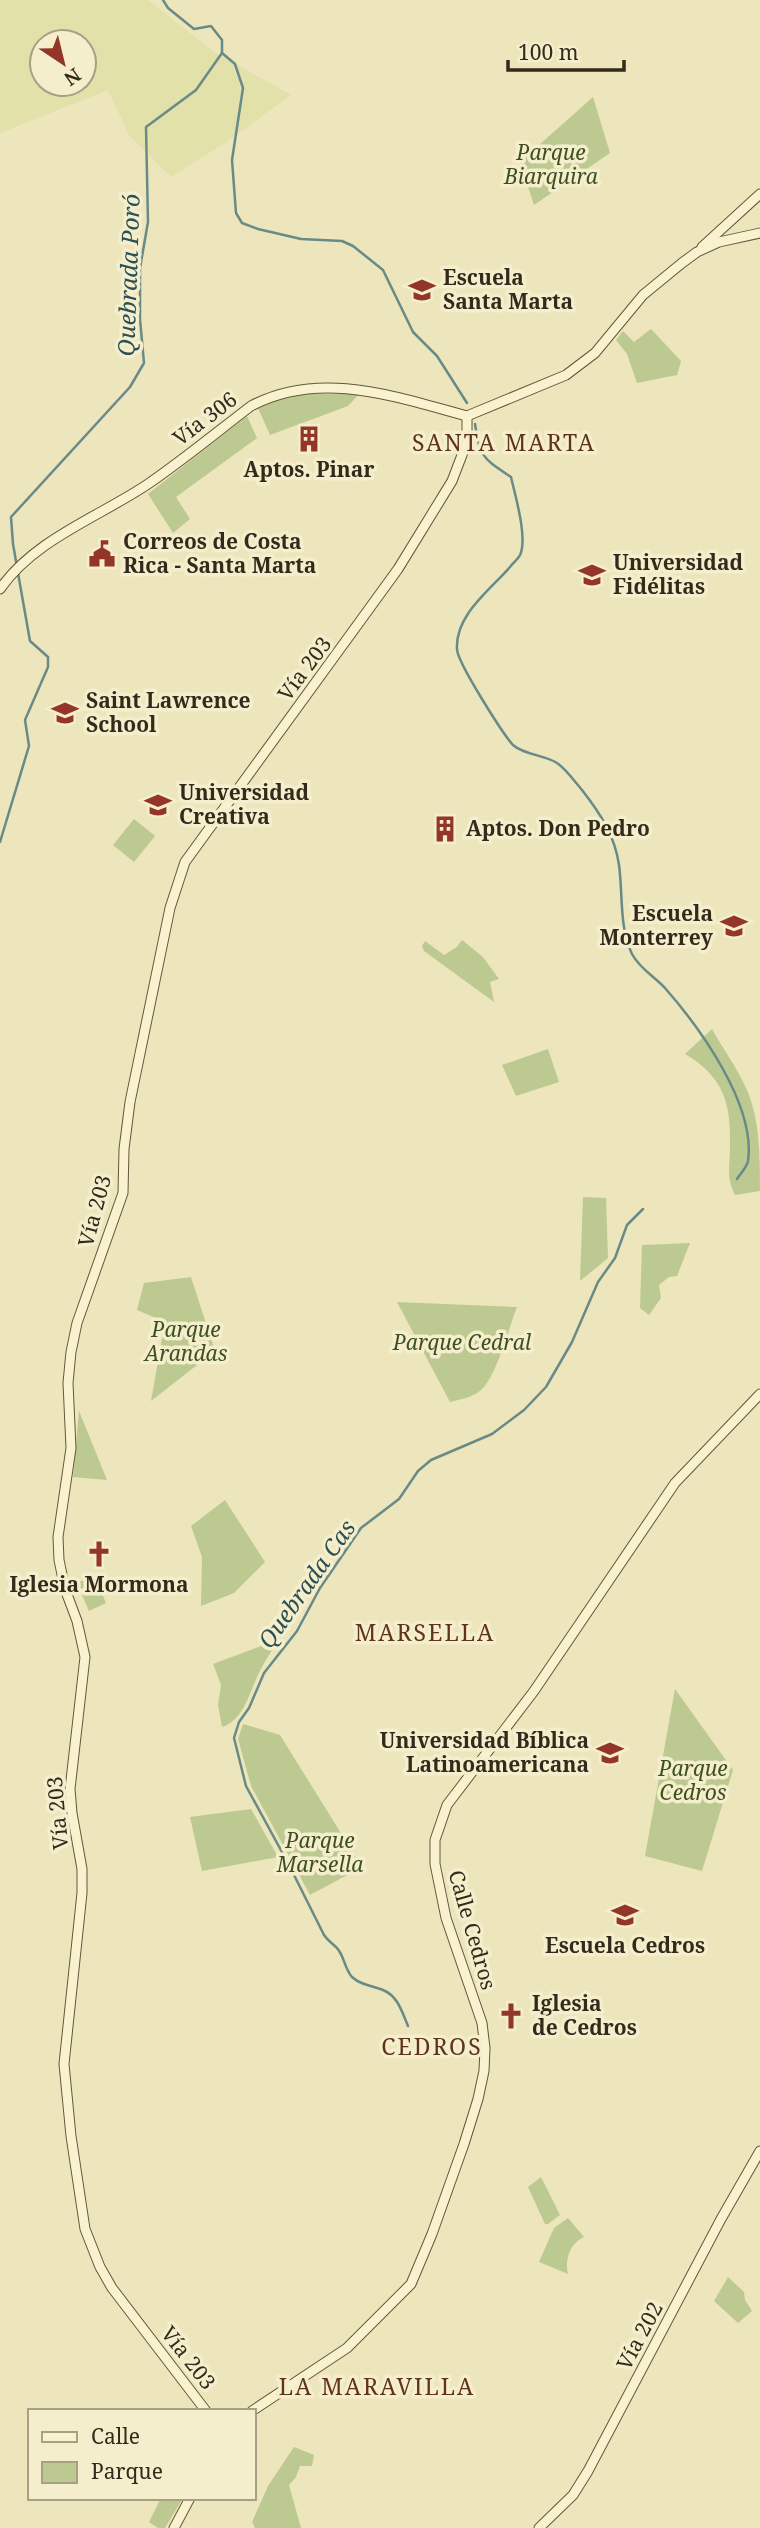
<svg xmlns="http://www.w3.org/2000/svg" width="760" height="2528" font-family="'Noto Serif',serif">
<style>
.farmland{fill:#e2e1aa;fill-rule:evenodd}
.green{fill:#bcca91}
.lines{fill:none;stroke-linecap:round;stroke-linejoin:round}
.stream{stroke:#688b87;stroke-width:2.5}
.secondary-casing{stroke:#66563a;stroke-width:11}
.secondary{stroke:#f8f2cf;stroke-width:9}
.labels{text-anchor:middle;stroke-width:7;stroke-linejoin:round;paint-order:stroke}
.park-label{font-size:21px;font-style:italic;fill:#3e5021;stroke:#f5eecc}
.poi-label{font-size:21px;font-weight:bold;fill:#332a1b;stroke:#f5eecc;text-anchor:start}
.street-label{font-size:21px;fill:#332a1b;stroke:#f5eecc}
.water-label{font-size:23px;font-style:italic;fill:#2a5053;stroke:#f5eecc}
.neighbourhood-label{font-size:23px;letter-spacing:2px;fill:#60331b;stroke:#f5eecc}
</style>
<rect width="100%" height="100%" fill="#ede5bc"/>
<path class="farmland" d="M0 0H148L214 52 291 95 228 141 171 177 129 135 108 90 0 133ZM42 42H84V84H42Z"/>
<g class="green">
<polygon points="593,97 610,153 534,205 520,162"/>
<polygon points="651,329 681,361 677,375 637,383 627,354 616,340 623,331 634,342"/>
<polygon points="301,394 359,394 348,406 270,435 258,408 276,399"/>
<polygon points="247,416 257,438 176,497 190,519 173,533 148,494"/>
<polygon points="134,819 155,836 134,862 113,845"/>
<polygon points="462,940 483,957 499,979 490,982 494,1002 424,951 422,946 425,941 444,955 457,947"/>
<path d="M712 1029C723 1049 738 1069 747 1090 760 1121 760 1157 760 1191L735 1195C726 1177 730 1166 730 1147 731 1103 724 1077 685 1054Z"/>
<polygon points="548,1049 559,1082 516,1096 502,1065"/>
<polygon points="583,1197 606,1198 608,1258 580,1281"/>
<polygon points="690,1243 677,1276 669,1277 659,1285 661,1298 649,1315 640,1308 642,1245"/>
<polygon points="191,1277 215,1351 151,1401 165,1322 137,1310 144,1283"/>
<path d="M397 1302 517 1307C509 1327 496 1378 481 1390 472 1398 461 1399 450 1402Z"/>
<polygon points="79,1411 107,1480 73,1477"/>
<polygon points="225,1500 265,1562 234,1593 201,1606 202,1557 191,1526"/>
<polygon points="94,1575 106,1603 89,1611 77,1583"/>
<path d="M282 1636C274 1647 267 1657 261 1669 250 1689 245 1720 222 1727L218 1705 221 1685 213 1664 275 1641Z"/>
<polygon points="675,1689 733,1770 702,1871 645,1856"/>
<polygon points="243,1724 280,1735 362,1867 310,1895 251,1786 238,1739"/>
<polygon points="251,1809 278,1857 202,1871 190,1817"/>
<polygon points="541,2177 560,2215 548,2224 545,2224 528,2187"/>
<path d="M568 2218 584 2237C569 2244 565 2260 568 2274L539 2262 554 2228Z"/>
<polygon points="728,2277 744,2292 745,2300 752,2311 738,2323 714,2301"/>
<polygon points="294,2447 314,2455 312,2466 300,2466 296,2477 289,2485 301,2528 255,2528 252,2522 268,2486"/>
<polygon points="161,2498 183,2498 165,2528 158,2528 149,2522"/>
</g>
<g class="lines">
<g class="stream">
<polyline points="163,0 168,8 194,29 211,26 222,40 222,53"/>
<polyline points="222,53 235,64 243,88 232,160 236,213 242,223 258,229 301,239 342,241 353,246 383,270 413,332 437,356 467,403"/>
<path d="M475 424C480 458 483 458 511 477 515 495 528 538 520 555 518 559 513 563 510 567 490 590 455 615 457 649 457 662 503 734 513 745 524 755 545 755 557 763 566 769 575 782 582 790 600 813 615 836 619 865 623 894 619 927 632 954 640 969 654 976 665 988 700 1028 756 1105 748 1161 747 1167 741 1173 737 1179"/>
<polyline points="17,567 13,544 11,517 130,387 144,363 140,319 140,268 148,222 146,127 196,90 222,53"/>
<polyline points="0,842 29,746 25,720 48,667 48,657 30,641 18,573"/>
<path d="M408 2026C402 2012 398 1996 383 1990 371 1985 362 1986 352 1977 344 1968 344 1954 336 1947 332 1943 328 1941 324 1935L289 1865 246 1786 234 1738 239 1722 249 1708 264 1673 297 1631 320 1588 361 1528 399 1499 418 1471 431 1460 492 1434 524 1410 546 1387 572 1342 598 1282 615 1258 627 1225 643 1209"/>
</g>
<g class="secondary-casing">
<g id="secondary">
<polyline points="702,247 760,194"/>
<polyline points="467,416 566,375 595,353 643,295 682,263 697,252 719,242 760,233"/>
<path d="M0 589C35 539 99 517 148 484 183 460 217 432 251 406 320 369 396 397 467 416"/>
<polyline points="206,2411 112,2288 100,2267 85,2229 71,2136 64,2064 82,1893 82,1869 72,1813 70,1789 85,1657 77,1621 65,1589 59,1560 58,1537 71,1448 68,1383 71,1352 77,1323 123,1193 124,1149 130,1102 170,908 185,862 398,569 452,481 467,442 467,416"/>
<polyline points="252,2411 347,2348 411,2284 432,2234 464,2144 478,2099 484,2071 485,2048 482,2023 446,1918 435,1864 435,1840 447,1805 534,1691 675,1483 760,1394"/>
<polyline points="174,2528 190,2498"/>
<polyline points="539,2528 573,2495 588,2471 721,2219 760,2151"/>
</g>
</g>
<use href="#secondary" class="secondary"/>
</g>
<defs>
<g id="school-bare" transform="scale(2.1)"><path d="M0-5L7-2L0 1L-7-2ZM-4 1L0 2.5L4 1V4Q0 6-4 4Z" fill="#933527" stroke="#f5eecc" stroke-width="2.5" paint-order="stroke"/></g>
<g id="building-bare" transform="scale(2.1)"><path d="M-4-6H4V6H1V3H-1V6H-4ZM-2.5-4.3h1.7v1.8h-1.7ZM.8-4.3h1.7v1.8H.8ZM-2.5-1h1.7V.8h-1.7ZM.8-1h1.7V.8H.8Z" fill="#933527" stroke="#f5eecc" stroke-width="2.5" paint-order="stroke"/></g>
<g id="civic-bare" transform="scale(2.1)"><path d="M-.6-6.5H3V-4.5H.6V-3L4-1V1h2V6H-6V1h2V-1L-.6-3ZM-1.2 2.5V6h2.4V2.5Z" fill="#933527" stroke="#f5eecc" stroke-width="2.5" paint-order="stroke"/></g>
<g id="university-bare" transform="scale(2.1)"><path d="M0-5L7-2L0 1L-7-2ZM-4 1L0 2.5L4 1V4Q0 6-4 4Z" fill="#933527" stroke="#f5eecc" stroke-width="2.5" paint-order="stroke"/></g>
<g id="church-bare" transform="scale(2.1)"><path d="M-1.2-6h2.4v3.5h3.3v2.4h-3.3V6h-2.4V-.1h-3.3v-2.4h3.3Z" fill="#933527" stroke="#f5eecc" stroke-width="2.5" paint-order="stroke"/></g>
</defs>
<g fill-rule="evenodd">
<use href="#school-bare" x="422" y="290"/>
<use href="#building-bare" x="309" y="439"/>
<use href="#civic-bare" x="102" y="554"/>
<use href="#university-bare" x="592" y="575"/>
<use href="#school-bare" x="65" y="713"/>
<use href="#university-bare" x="158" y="805"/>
<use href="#building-bare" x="445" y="829"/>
<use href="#school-bare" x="734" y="926"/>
<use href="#church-bare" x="99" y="1554"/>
<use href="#university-bare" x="610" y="1753"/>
<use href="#school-bare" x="625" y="1915"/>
<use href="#church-bare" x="511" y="2016"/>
</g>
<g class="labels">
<g class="park-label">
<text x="551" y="160">Parque<tspan x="551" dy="24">Biarquira</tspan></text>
<text x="186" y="1337">Parque<tspan x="186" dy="24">Arandas</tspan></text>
<text x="462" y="1350">Parque Cedral</text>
<text x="693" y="1776">Parque<tspan x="693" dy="24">Cedros</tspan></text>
<text x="320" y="1848">Parque<tspan x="320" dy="24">Marsella</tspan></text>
</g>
<g class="poi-label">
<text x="443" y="285">Escuela<tspan x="443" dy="24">Santa Marta</tspan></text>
<text x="309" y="477" text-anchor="middle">Aptos. Pinar</text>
<text x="123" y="549">Correos de Costa<tspan x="123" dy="24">Rica - Santa Marta</tspan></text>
<text x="613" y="570">Universidad<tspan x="613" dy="24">Fidélitas</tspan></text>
<text x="86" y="708">Saint Lawrence<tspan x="86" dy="24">School</tspan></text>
<text x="179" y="800">Universidad<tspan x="179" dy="24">Creativa</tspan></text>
<text x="466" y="836">Aptos. Don Pedro</text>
<text x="713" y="921" text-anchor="end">Escuela<tspan x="713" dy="24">Monterrey</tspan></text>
<text x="99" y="1592" text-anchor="middle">Iglesia Mormona</text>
<text x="589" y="1748" text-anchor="end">Universidad Bíblica<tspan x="589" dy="24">Latinoamericana</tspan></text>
<text x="625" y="1953" text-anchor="middle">Escuela Cedros</text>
<text x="532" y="2011">Iglesia<tspan x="532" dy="24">de Cedros</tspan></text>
</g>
<g class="street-label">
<text transform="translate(205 419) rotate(-37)" y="7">Vía 306</text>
<text transform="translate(305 669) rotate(-53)" y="7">Vía 203</text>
<text transform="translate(95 1211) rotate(-75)" y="7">Vía 203</text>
<text transform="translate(58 1813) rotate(-95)" y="7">Vía 203</text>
<text transform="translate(472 1930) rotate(74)" y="7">Calle Cedros</text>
<text transform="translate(640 2336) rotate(-62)" y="7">Vía 202</text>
<text transform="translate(188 2358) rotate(52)" y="7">Vía 203</text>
</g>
<g class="water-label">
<text transform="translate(129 275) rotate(-88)" y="8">Quebrada Poró</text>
<text transform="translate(307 1584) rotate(-55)" y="8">Quebrada Cas</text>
</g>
<g class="neighbourhood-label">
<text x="504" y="451">SANTA MARTA</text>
<text x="425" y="1641">MARSELLA</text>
<text x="432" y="2055">CEDROS</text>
<text x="377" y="2395">LA MARAVILLA</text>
</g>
</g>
<rect x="28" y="2409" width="228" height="91" fill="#f5eecc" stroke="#a7a085" stroke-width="2"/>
<rect x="42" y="2432" width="35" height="10" fill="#f8f2cf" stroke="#a7a085" stroke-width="2"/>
<text x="91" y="2444" font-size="21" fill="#332a1b">Calle</text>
<rect x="42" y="2462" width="35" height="21" fill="#bcca91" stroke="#a7a085" stroke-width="2"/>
<text x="91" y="2479" font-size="21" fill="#332a1b">Parque</text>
<g transform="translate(63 63) rotate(145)"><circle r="33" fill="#f5eecc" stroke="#a7a085" stroke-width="2"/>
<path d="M0-5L12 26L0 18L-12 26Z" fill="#933527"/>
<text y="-10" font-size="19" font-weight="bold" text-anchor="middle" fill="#332a1b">N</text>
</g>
<path d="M508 60v10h116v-10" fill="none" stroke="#332a1b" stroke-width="3.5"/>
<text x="518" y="60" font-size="21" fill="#332a1b" stroke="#f5eecc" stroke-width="5" paint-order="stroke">100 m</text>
</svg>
